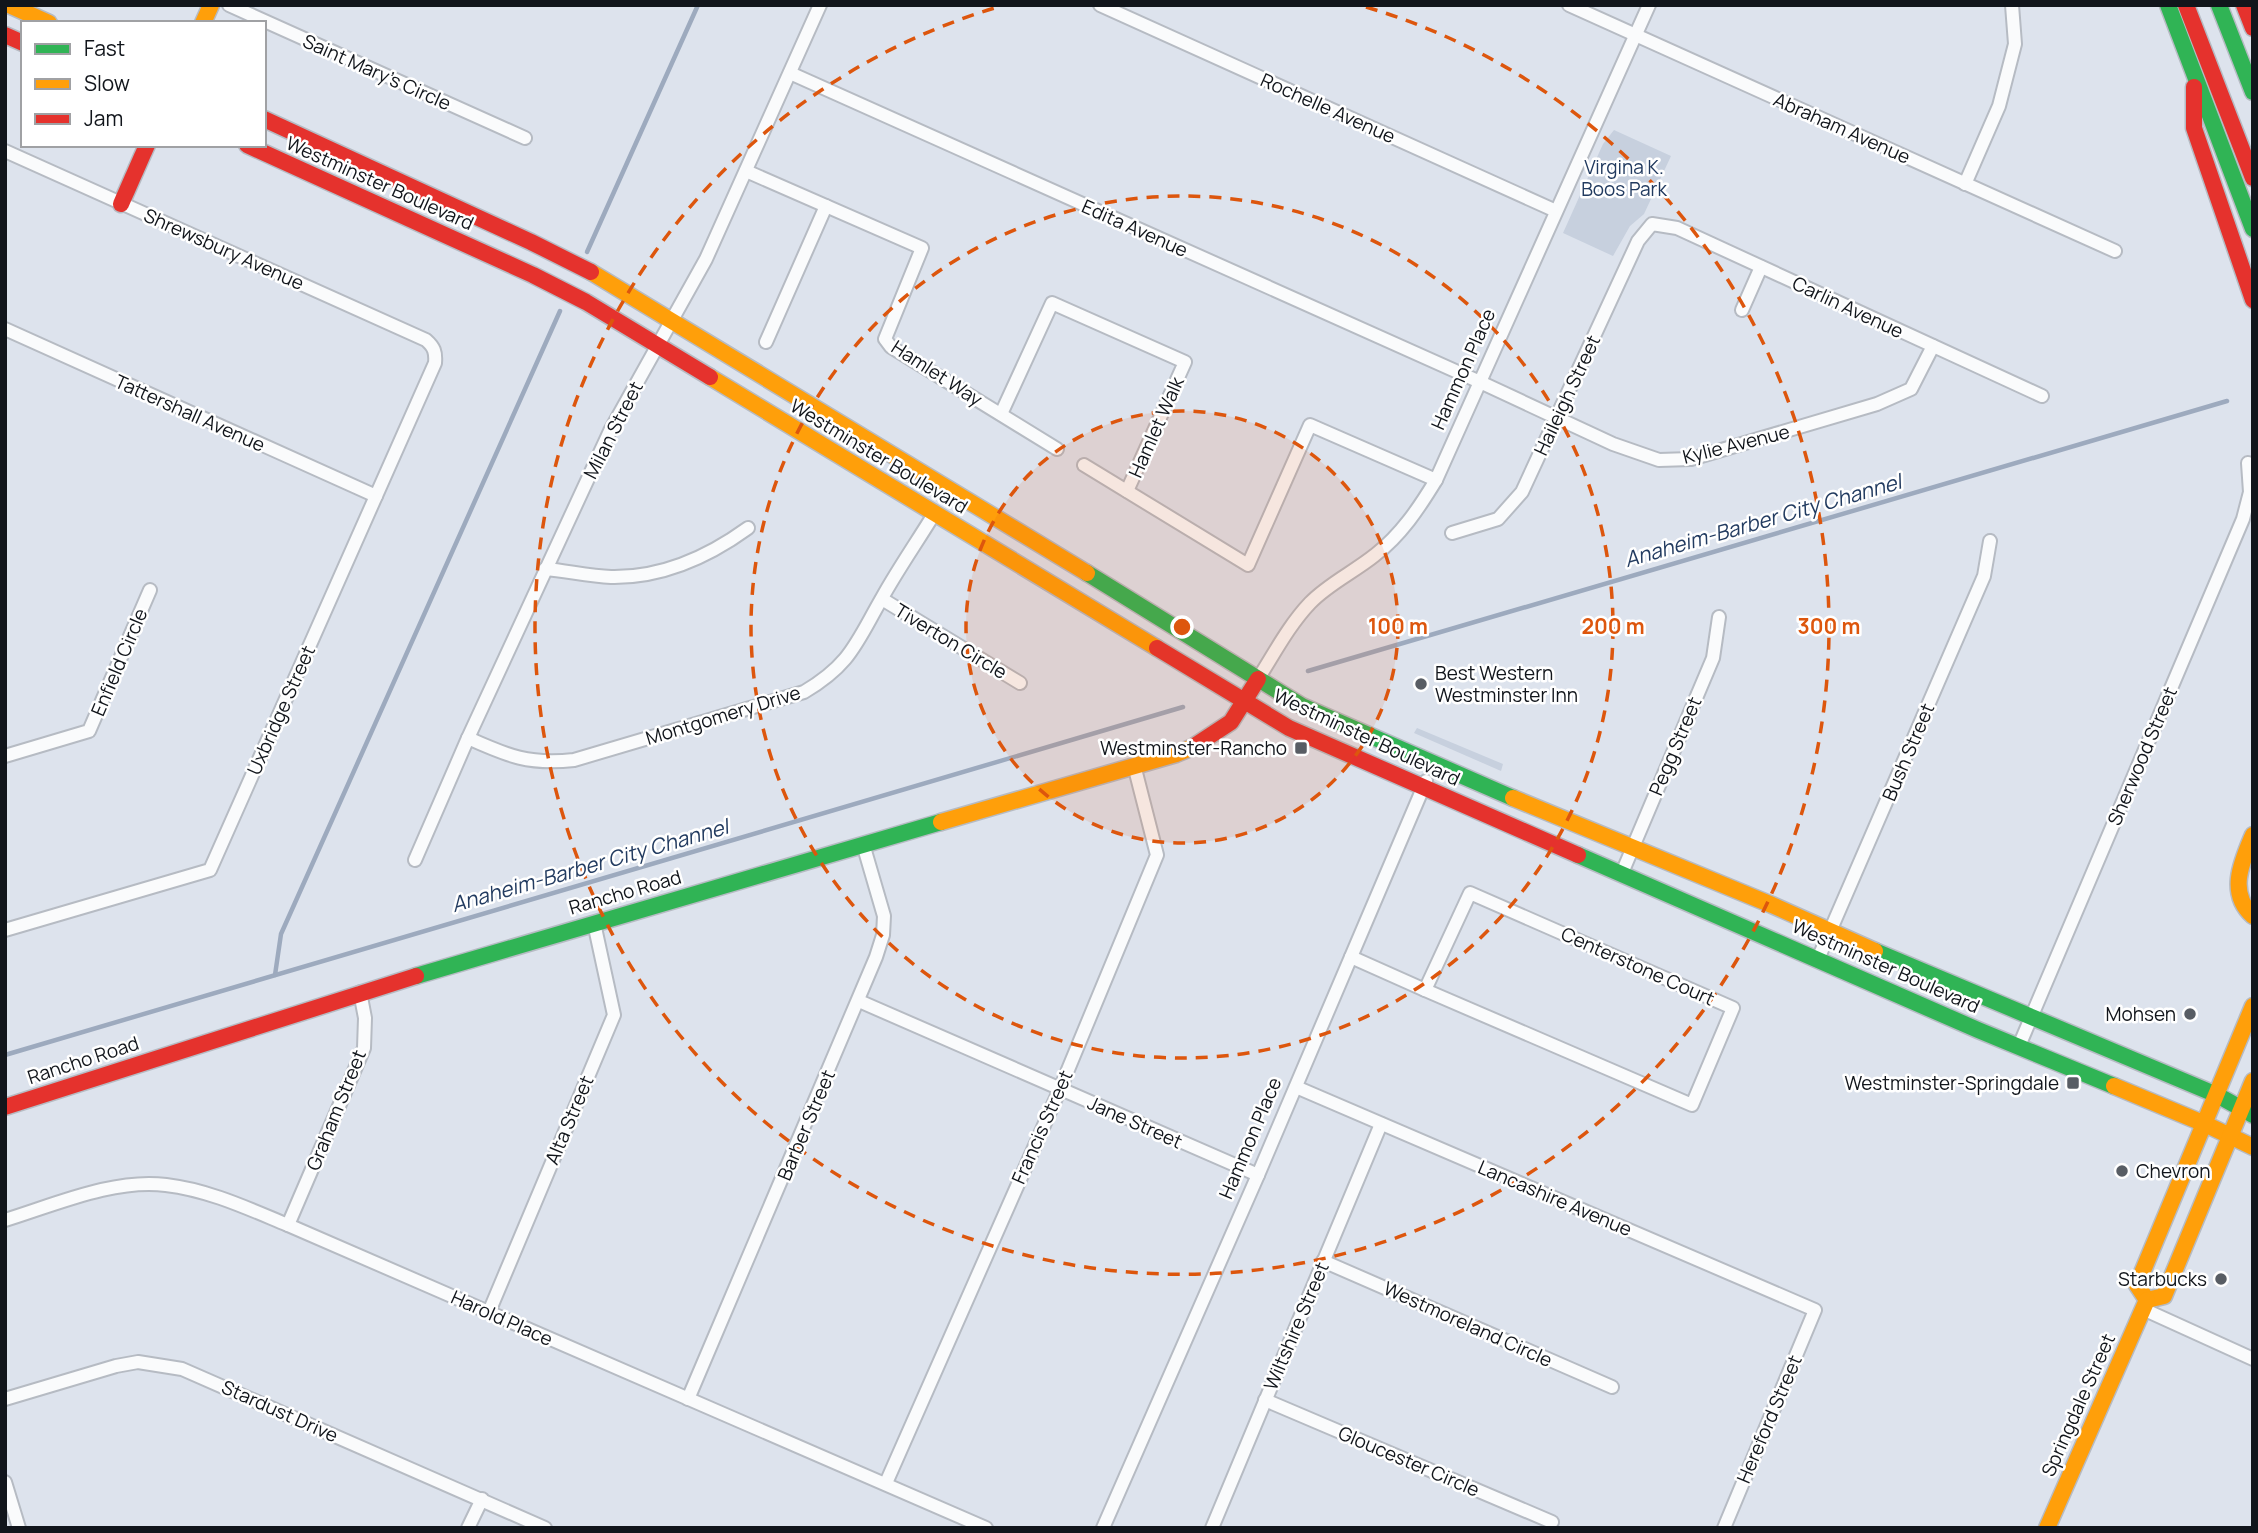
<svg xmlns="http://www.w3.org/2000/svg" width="2258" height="1533" font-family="Manrope,sans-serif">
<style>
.green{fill:#c7d0de}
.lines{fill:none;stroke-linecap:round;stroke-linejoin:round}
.stream{stroke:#9daabe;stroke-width:4.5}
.street-casing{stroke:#b6bbc3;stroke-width:16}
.fast-casing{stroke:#b6bbc3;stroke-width:19}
.slow-casing{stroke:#b6bbc3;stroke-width:19}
.jam-casing{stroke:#b6bbc3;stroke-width:19}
.street{stroke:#fafbfc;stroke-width:12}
.fast{stroke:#30b455;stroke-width:16}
.slow{stroke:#ff9f0a;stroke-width:16}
.jam{stroke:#e5322d;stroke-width:16}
.ring{fill:none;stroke:#dd560d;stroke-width:3.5;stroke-dasharray:12 9}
.poi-dot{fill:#585d64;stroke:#fff;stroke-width:2.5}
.labels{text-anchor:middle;stroke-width:5;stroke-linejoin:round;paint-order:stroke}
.street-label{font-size:19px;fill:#11151b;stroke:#fff}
.park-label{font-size:19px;fill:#213a5f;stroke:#fff}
.poi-label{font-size:19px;fill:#11151b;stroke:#fff;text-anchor:end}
.water-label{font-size:21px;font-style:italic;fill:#223b60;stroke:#fff}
.centre{fill:#dd560d;stroke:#fff;stroke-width:3.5}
.ring-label{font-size:21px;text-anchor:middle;font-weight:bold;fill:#dd560d;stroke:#fff;stroke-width:5;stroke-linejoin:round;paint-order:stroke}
</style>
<rect width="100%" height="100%" fill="#dde3ed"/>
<g class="green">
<polygon points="1614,130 1671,156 1644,214 1630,226 1613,256 1563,233 1603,144"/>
<polygon points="1417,728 1503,764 1501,771 1414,733"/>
</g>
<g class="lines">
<g class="stream">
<polyline points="587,252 698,5"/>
<polyline points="1308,671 2227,401"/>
<polyline points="275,975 281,934 560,311"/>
<polyline points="5,1055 1183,707"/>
</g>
<g class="street-casing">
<g id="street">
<polyline points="229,5 525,138"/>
<polyline points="1100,5 1556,211"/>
<polyline points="1569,5 2115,251"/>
<polyline points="790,73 1480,382 1613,444 1659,460 1691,459 1877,404 1911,389 1933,346"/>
<path d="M5 151 426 340C434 347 436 352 435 363L210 870 5 930"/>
<polyline points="746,171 922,248 885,339 891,347 1057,449"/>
<polyline points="1965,184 1999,106 2015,44 2012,5"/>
<polyline points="1742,310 1761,267"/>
<polyline points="5,329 376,496"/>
<polyline points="766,342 826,206"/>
<polyline points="1001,414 1052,303 1185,362 1127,491"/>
<polyline points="1084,465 1248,565 1310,425 1436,480"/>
<polyline points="1452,533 1498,519 1522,492 1638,241 1652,224 1677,228 2042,396"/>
<path d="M545 569C567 571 589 576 611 577 661 578 708 557 748 528"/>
<polyline points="882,599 1020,683"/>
<path d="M1258 679C1274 654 1289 625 1310 603 1328 584 1354 572 1375 555 1401 535 1419 508 1436 480L1649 5"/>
<path d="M468 738C508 756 529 765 574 760L804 692C851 664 856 643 882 598 898 569 917 542 934 514"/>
<polyline points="5,756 89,731 150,590"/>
<polyline points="415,860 468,738 610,431 706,259 820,5"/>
<polyline points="1622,873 1713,658 1719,617"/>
<polygon points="1470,893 1733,1008 1692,1105 1425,990"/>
<polyline points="1351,957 1425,990"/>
<polyline points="1818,959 1984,576 1990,541"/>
<polyline points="859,1001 1258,1175"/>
<polyline points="2019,1046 2243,519 2250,492 2248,463"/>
<polyline points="1296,1087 1815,1310 1724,1528"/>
<path d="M5 1220C54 1205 115 1178 166 1185 209 1190 249 1209 288 1225L986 1528"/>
<polyline points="288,1225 364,1048 365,1018 360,992"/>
<polyline points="1323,1261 1612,1387"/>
<polyline points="2143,1309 2253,1359"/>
<polyline points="489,1312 614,1015 594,923"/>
<polyline points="5,1399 116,1366 138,1362 182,1369 545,1528"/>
<polyline points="688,1399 876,957 883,935 884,916 863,844"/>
<polyline points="1265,1400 1552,1522"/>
<polyline points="5,1482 19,1528"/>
<polyline points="886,1483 1060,1089 1157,855 1134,765"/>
<polyline points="468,1528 482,1499"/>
<polyline points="1103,1528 1258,1175 1426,781"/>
<polyline points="1212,1528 1381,1124"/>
</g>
</g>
<g class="fast-casing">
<g id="fast">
<polyline points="2168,5 2253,229"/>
<polyline points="2219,5 2253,92"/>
<polyline points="1087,573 1302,706 1513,798"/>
<polyline points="1578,855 1978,1030 2114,1086"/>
<polyline points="1875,951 2217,1095 2253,1115"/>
<polyline points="416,976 941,822"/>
</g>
</g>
<g class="slow-casing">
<g id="slow">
<polyline points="9,5 49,23"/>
<polyline points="203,23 211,5"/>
<polyline points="591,272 1087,573"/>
<polyline points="710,377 1157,648"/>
<polyline points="1513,798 1772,905 1875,951"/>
<polyline points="941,822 1176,754 1193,747"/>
<path d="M2253 835C2242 861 2227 893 2253 916"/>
<polyline points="2114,1086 2205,1124 2253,1147"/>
<polyline points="2147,1300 2137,1285 2253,1006"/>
<polyline points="2147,1300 2164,1296 2253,1081"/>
<polyline points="2047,1528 2147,1300"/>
</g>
</g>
<g class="jam-casing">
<g id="jam">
<polyline points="2186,5 2253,178"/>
<polyline points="2244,5 2253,28"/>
<polyline points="5,35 23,43"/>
<polyline points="2194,87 2194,128 2253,300"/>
<polyline points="264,119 531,242 591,272"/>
<polyline points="247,145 533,275 586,302 710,377"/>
<polyline points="121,204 147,145"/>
<polyline points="1157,648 1289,728 1578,855"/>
<polyline points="1193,747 1231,722 1258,679"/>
<polyline points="5,1107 416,976"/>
</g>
</g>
<use href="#street" class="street"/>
<use href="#fast" class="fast"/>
<use href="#slow" class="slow"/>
<use href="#jam" class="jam"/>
</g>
<circle cx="1182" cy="627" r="216" fill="#dd560d" fill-opacity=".12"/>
<g class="ring">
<circle cx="1182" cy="627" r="216"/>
<circle cx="1182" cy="627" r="431"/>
<path d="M1366 7A647 647 0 1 1 998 7"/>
</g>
<g class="poi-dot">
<circle cx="1421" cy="684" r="7"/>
<rect x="1294" y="741" width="14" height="14" rx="3.5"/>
<circle cx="2190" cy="1014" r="7"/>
<rect x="2066" y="1076" width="14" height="14" rx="3.5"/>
<circle cx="2122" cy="1171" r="7"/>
<circle cx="2221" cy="1279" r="7"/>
</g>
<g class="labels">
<g class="street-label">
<text transform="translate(377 72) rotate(24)" y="7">Saint Mary's Circle</text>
<text transform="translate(1328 108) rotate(24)" y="7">Rochelle Avenue</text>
<text transform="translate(1842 128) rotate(24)" y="7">Abraham Avenue</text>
<text transform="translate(380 183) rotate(24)" y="7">Westminster Boulevard</text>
<text transform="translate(1135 228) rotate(24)" y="7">Edita Avenue</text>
<text transform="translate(224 249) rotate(24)" y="7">Shrewsbury Avenue</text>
<text transform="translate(1848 307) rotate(25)" y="7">Carlin Avenue</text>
<text transform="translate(1463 369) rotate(-66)" y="7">Hammon Place</text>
<text transform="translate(937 373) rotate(33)" y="7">Hamlet Way</text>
<text transform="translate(1567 395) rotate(-65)" y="7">Haileigh Street</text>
<text transform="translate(190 413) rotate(24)" y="7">Tattershall Avenue</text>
<text transform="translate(1156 427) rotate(-66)" y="7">Hamlet Walk</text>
<text transform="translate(613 430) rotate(-63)" y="7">Milan Street</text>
<text transform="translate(1736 444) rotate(-14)" y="7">Kylie Avenue</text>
<text transform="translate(879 456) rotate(31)" y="7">Westminster Boulevard</text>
<text transform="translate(951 641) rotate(31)" y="7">Tiverton Circle</text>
<text transform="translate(119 662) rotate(-67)" y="7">Enfield Circle</text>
<text transform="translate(281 710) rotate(-66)" y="7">Uxbridge Street</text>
<text transform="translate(723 715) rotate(-17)" y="7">Montgomery Drive</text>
<text transform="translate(1367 737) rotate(25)" y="7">Westminster Boulevard</text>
<text transform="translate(1675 746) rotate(-67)" y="7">Pegg Street</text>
<text transform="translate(1908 752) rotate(-67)" y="7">Bush Street</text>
<text transform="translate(2142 756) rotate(-67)" y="7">Sherwood Street</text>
<text transform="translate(625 892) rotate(-16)" y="7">Rancho Road</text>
<text transform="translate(1638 966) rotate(24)" y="7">Centerstone Court</text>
<text transform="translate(1886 966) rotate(24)" y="7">Westminster Boulevard</text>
<text transform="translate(83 1060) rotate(-18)" y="7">Rancho Road</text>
<text transform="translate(336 1110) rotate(-68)" y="7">Graham Street</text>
<text transform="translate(569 1120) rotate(-67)" y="7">Alta Street</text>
<text transform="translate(1135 1122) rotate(24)" y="7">Jane Street</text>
<text transform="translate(806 1125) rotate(-67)" y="7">Barber Street</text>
<text transform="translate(1042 1127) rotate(-66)" y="7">Francis Street</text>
<text transform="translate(1250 1138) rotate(-67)" y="7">Hammon Place</text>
<text transform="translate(1555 1198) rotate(23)" y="7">Lancashire Avenue</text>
<text transform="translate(502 1318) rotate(24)" y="7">Harold Place</text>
<text transform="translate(1468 1324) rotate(24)" y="7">Westmoreland Circle</text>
<text transform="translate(1296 1326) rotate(-67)" y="7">Wiltshire Street</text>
<text transform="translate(2078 1405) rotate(-66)" y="7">Springdale Street</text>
<text transform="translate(280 1411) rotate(24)" y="7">Stardust Drive</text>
<text transform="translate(1769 1419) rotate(-67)" y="7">Hereford Street</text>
<text transform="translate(1409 1461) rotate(23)" y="7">Gloucester Circle</text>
</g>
<g class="park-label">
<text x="1624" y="174">Virgina K.<tspan x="1624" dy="22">Boos Park</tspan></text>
</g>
<g class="poi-label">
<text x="1435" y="680" text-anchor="start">Best Western<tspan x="1435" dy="22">Westminster Inn</tspan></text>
<text x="1287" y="755">Westminster-Rancho</text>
<text x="2176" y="1021">Mohsen</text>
<text x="2059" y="1090">Westminster-Springdale</text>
<text x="2136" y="1178" text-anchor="start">Chevron</text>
<text x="2207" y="1286">Starbucks</text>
</g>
<g class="water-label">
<text transform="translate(1763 521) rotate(-16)" y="7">Anaheim-Barber City Channel</text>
<text transform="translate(590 866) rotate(-16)" y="7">Anaheim-Barber City Channel</text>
</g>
</g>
<circle cx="1182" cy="627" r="10" class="centre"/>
<g class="ring-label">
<text x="1398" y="634">100 m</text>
<text x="1613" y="634">200 m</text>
<text x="1829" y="634">300 m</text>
</g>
<rect width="2258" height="1533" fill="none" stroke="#11151b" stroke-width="14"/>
<rect x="21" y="21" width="245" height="126" fill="#ffffff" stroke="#a0a1a4" stroke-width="2"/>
<rect x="35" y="44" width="35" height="10" fill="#30b455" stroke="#a0a1a4" stroke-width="2"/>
<text x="84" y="56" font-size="21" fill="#11151b">Fast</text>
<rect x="35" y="79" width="35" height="10" fill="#ff9f0a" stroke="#a0a1a4" stroke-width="2"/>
<text x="84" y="91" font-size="21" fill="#11151b">Slow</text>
<rect x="35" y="114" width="35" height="10" fill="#e5322d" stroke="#a0a1a4" stroke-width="2"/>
<text x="84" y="126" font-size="21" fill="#11151b">Jam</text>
</svg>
